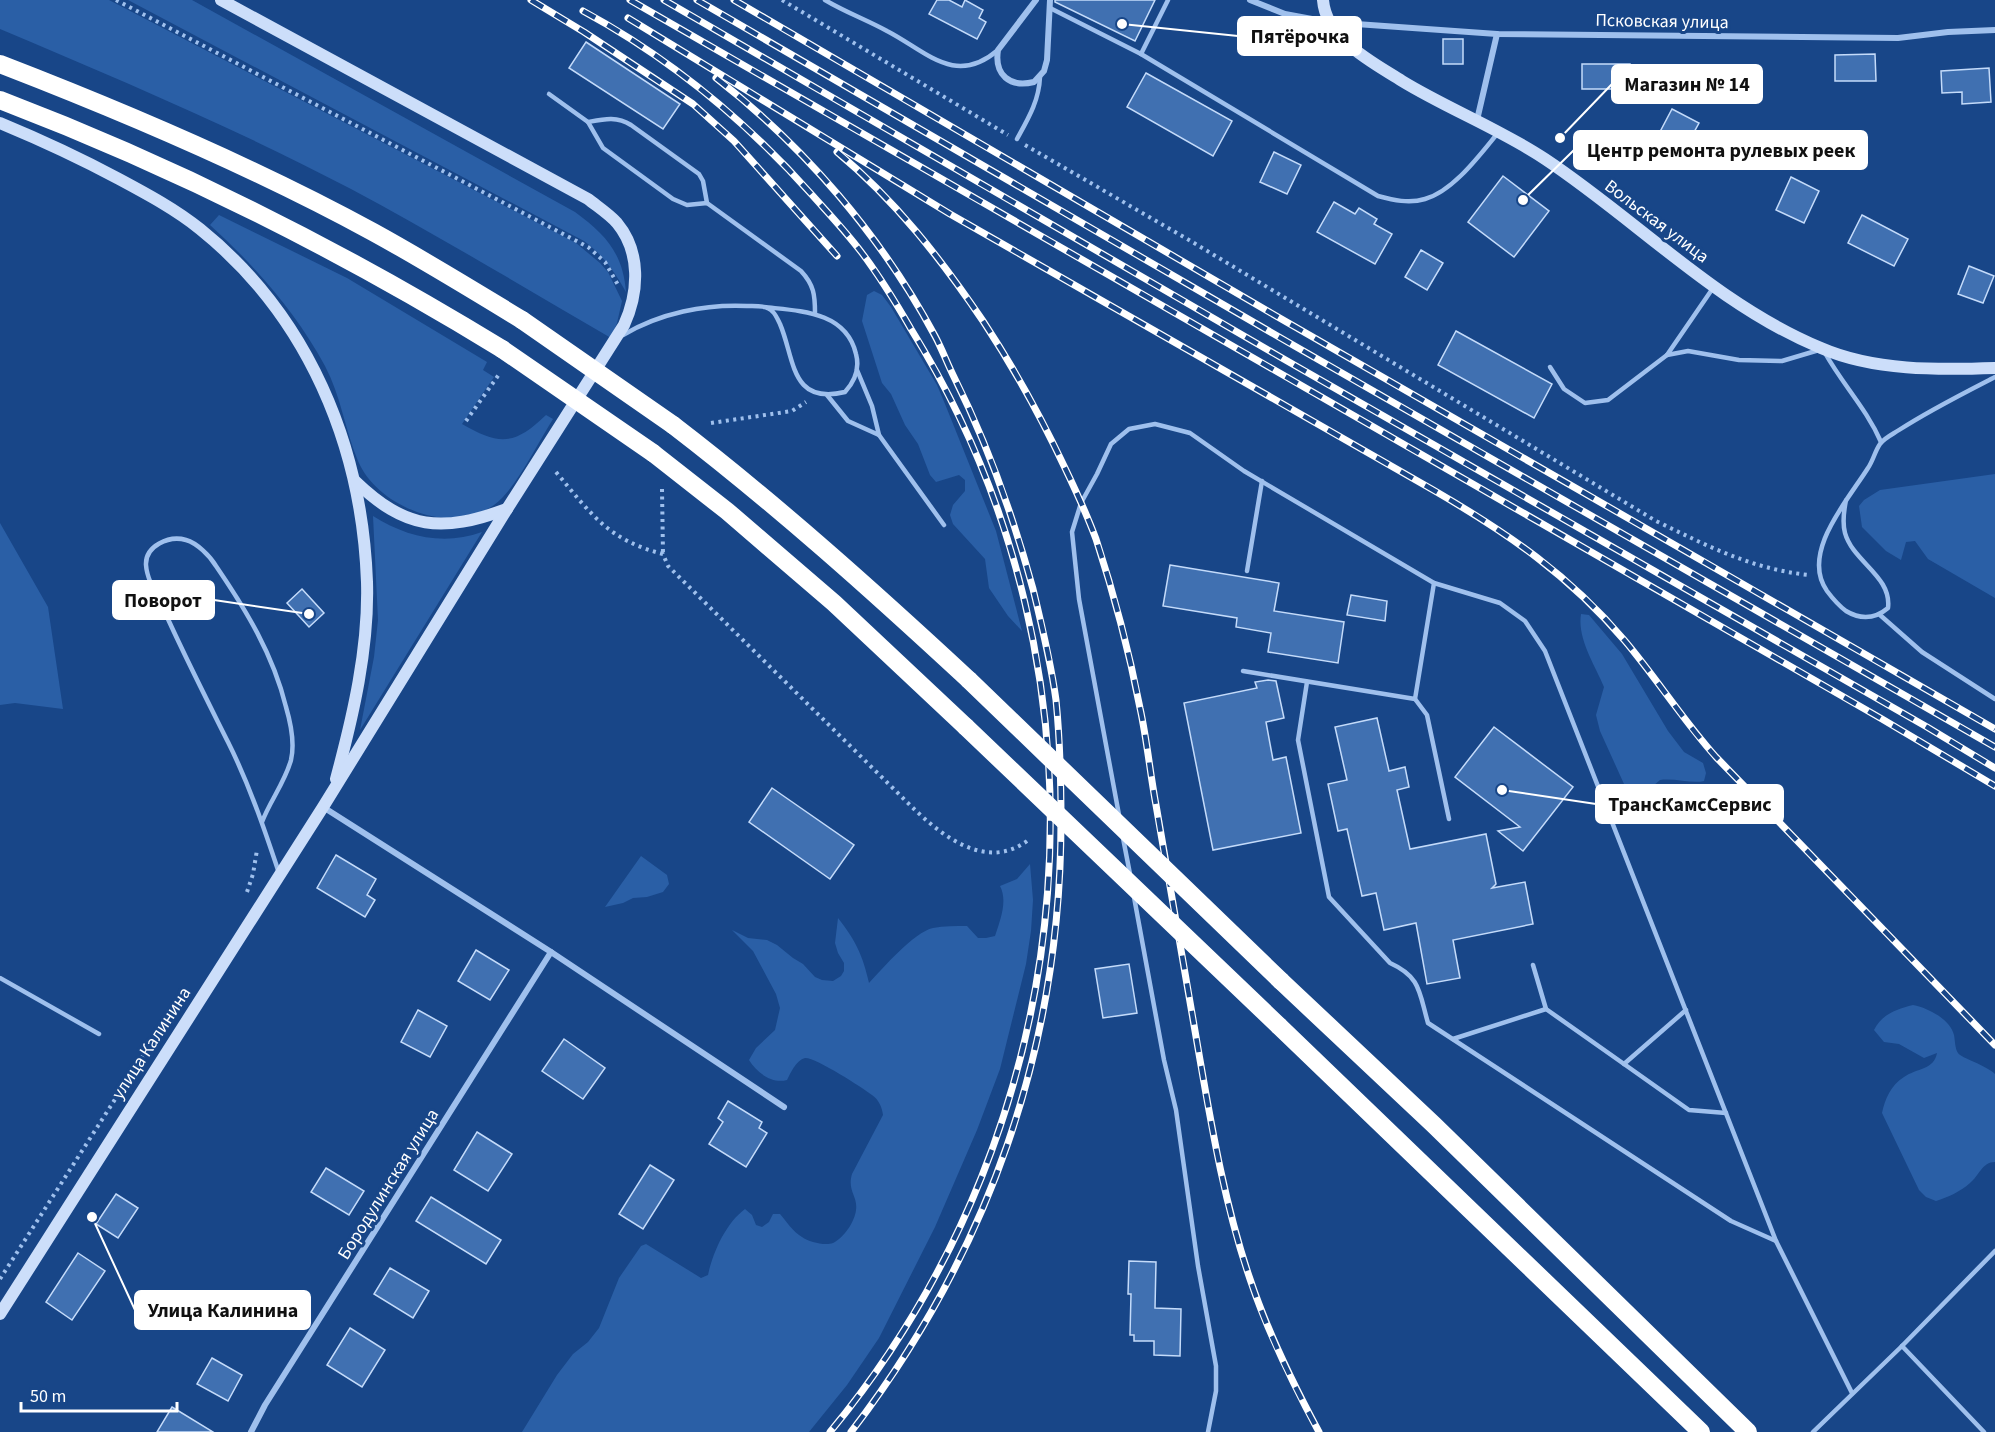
<svg xmlns="http://www.w3.org/2000/svg" width="1995" height="1432" font-family="'Source Sans 3',sans-serif">
<style>
.green{fill:#2a5fa6}
.building{fill:#4070b1;stroke:#c4dbfa;stroke-width:1.5}
.lines{fill:none;stroke-linecap:round;stroke-linejoin:round}
.path{stroke:#9fc0ed;stroke-width:4;stroke-dasharray:3 4.5;stroke-linecap:butt}
.lane{stroke:#9fc0ed;stroke-width:4.5}
.street{stroke:#9fc0ed;stroke-width:6}
.secondary{stroke:#ccdefa;stroke-width:12}
.highway{stroke:#fff;stroke-width:18}
.rail-casing{stroke:#fff;stroke-width:7}
.rail{stroke:#184688;stroke-width:4.5;stroke-dasharray:14;stroke-linecap:butt}
.highway-bridge{stroke:#fff;stroke-width:18}
.labels{text-anchor:middle;stroke-width:6;stroke-linejoin:round;paint-order:stroke}
.street-label{font-size:18px;fill:#fff;stroke:#184688}
.leader{fill:none;stroke:#fff;stroke-width:2}
.callout-dot{fill:#fff;stroke:#184688;stroke-width:2}
.callout{fill:#fff;stroke:#fff;stroke-width:2}
.callout-label{font-size:20px;text-anchor:middle;font-weight:bold;fill:#111}
</style>
<rect width="100%" height="100%" fill="#184688"/>
<g class="green">
<path d="M0 0H109L576 243 600 263 608 272 622 301 617 323 611 338C525 288 439 236 351 189 237 129 118 79 0 29Z"/>
<path d="M128 0H192L575 212C605 234 623 253 626 292 614 271 603 255 584 241Z"/>
<path d="M219 215 347 278 487 362 483 370 494 377 462 424C500 446 515 445 546 415L553 419C537 444 516 489 494 505 486 511 478 513 468 515 461 516 453 519 446 518 412 516 372 494 358 461 345 430 341 396 325 366 296 312 255 266 210 225Z"/>
<polygon points="874,291 882,295 891,307 937,385 945,404 996,531 1022,631 1008,616 989,588 985,559 953,524 950,515 953,505 965,491 965,480 959,475 936,482 930,475 918,444 905,425 891,394 882,383 862,321 867,295"/>
<polygon points="1995,474 1995,598 1928,559 1915,541 1906,542 1901,560 1886,551 1862,527 1859,506 1864,500 1880,490"/>
<path d="M373 516C406 537 444 546 482 532L360 730 374 657 378 620Z"/>
<polygon points="0,523 48,607 63,709 15,703 0,705"/>
<path d="M1581 614 1589 615 1622 654 1668 731 1684 752 1703 763 1706 773 1704 781C1693 784 1675 778 1660 780L1653 786V802L1642 809 1634 806 1600 731 1596 715 1604 687C1595 665 1577 639 1581 614Z"/>
<polygon points="641,856 667,875 669,884 663,892 647,897 633,898 623,903 605,907"/>
<path d="M1030 864 1033 900 1031 931 1026 964 1000 1069 977 1130 935 1227 879 1338 847 1385 809 1432H522L557 1375 573 1354 588 1342 599 1328 619 1278 641 1246 646 1244 701 1278 708 1275C713 1252 726 1223 745 1209L752 1215 756 1225 762 1227 769 1222 773 1214H780C786 1221 793 1232 802 1237 809 1242 825 1246 833 1243 844 1238 855 1221 856 1210 858 1196 847 1191 852 1174L883 1115C882 1107 879 1100 872 1095 863 1088 815 1057 805 1058 796 1060 790 1074 787 1080 772 1084 757 1073 749 1060L756 1048 775 1030 780 1008 776 994 753 951 732 930 748 938 767 940 777 945 793 958 803 964 815 977 822 980 833 981 841 976 844 971V963L838 953 835 943 838 918C856 941 863 956 869 983 883 968 914 932 933 928 944 926 956 926 967 926L978 938H986L995 936C1000 921 1008 901 1000 886L1017 879Z"/>
<path d="M1913 1005C1928 1008 1950 1019 1954 1035 1955 1040 1955 1049 1958 1053 1961 1058 1986 1065 1995 1074V1162C1982 1162 1979 1176 1970 1183 1960 1192 1948 1197 1936 1201L1926 1197 1919 1190 1882 1113C1885 1099 1891 1085 1904 1077 1917 1068 1934 1070 1937 1053L1924 1058 1899 1044 1884 1042 1874 1030C1882 1014 1897 1009 1913 1005Z"/>
</g>
<g class="building">
<polygon points="937,0 949,0 962,7 965,0 983,10 979,18 986,22 977,39 929,14"/>
<polygon points="1055,0 1155,0 1135,41 1055,2"/>
<rect x="1443" y="39" width="20" height="25"/>
<polygon points="586,42 680,104 663,129 569,68"/>
<polygon points="1875,54 1876,81 1835,81 1835,55"/>
<rect x="1582" y="64" width="48" height="25"/>
<polygon points="1989,68 1991,102 1962,104 1962,92 1942,93 1941,71"/>
<polygon points="1146,73 1232,121 1213,156 1127,107"/>
<polygon points="1672,109 1699,123 1678,161 1652,147"/>
<polygon points="1274,152 1301,165 1287,194 1260,182"/>
<polygon points="1503,176 1549,211 1514,257 1468,222"/>
<polygon points="1791,177 1819,191 1804,223 1776,210"/>
<polygon points="1334,202 1355,214 1359,208 1377,219 1374,224 1392,234 1375,264 1317,232"/>
<polygon points="1862,215 1908,239 1894,266 1848,243"/>
<polygon points="1421,250 1443,263 1427,290 1405,277"/>
<polygon points="1969,266 1994,276 1983,303 1958,294"/>
<polygon points="1456,331 1552,384 1534,418 1438,365"/>
<polygon points="1170,565 1279,583 1274,611 1344,622 1338,663 1268,652 1271,633 1236,627 1237,618 1163,606"/>
<polygon points="302,589 324,613 309,627 287,603"/>
<polygon points="1351,595 1387,601 1385,621 1347,615"/>
<polygon points="1268,680 1276,681 1284,718 1266,722 1273,760 1286,757 1301,833 1213,850 1184,703 1257,688 1255,682"/>
<polygon points="1377,718 1389,771 1405,767 1409,787 1397,790 1410,849 1486,834 1496,884 1492,888 1525,882 1533,924 1453,940 1460,978 1427,984 1416,923 1384,930 1376,893 1362,896 1347,829 1338,831 1328,784 1347,780 1335,727"/>
<polygon points="1494,727 1573,787 1523,851 1498,831 1520,827 1455,777"/>
<polygon points="772,788 854,845 830,879 749,822"/>
<polygon points="336,855 376,879 367,895 375,900 365,917 317,888"/>
<polygon points="476,950 509,970 490,1000 458,981"/>
<polygon points="1129,964 1137,1013 1103,1018 1095,969"/>
<polygon points="418,1010 447,1026 430,1057 401,1042"/>
<polygon points="564,1039 605,1068 583,1099 542,1071"/>
<polygon points="728,1101 762,1122 759,1128 767,1133 746,1167 709,1144 723,1122 718,1118"/>
<polygon points="477,1132 512,1154 488,1191 454,1170"/>
<polygon points="650,1165 674,1180 643,1229 619,1214"/>
<polygon points="326,1168 364,1191 349,1215 311,1192"/>
<polygon points="116,1194 138,1208 118,1238 96,1224"/>
<polygon points="431,1197 501,1240 486,1264 416,1221"/>
<polygon points="78,1253 105,1271 72,1320 46,1302"/>
<polygon points="1129,1261 1156,1262 1155,1308 1181,1309 1180,1356 1154,1355 1154,1341 1134,1341 1134,1335 1130,1335 1131,1294 1128,1294"/>
<polygon points="390,1268 429,1291 413,1318 374,1294"/>
<polygon points="350,1328 385,1350 362,1387 327,1365"/>
<polygon points="212,1358 242,1375 228,1401 197,1384"/>
<polygon points="172,1407 213,1432 157,1432"/>
</g>
<g class="lines">
<g class="path">
<polyline points="116,0 588,247 605,262 618,285"/>
<polyline points="782,0 1008,135"/>
<path d="M1025 145 1189 240 1656 521C1708 546 1751 569 1809 575"/>
<polyline points="466,421 500,373"/>
<polyline points="711,423 792,411 806,402"/>
<path d="M556 472C591 514 608 540 663 554L668 566 912 807C942 836 986 871 1027 841"/>
<polyline points="662,489 663,554"/>
<polyline points="247,892 253,874 257,850"/>
<polyline points="0,1279 153,1040"/>
</g>
<g class="lane">
<path d="M825 0C845 12 867 20 887 31 926 51 955 87 998 50"/>
<path d="M1050 8 1141 54 1378 196C1393 200 1409 204 1425 199 1453 191 1479 156 1497 134"/>
<polyline points="1141,54 1168,0"/>
<path d="M549 94 588 122C604 119 617 116 631 125L699 174 703 181 707 203"/>
<path d="M588 122 603 148 673 199 687 205 707 203 801 271C814 285 815 295 815 313"/>
<path d="M1017 139C1028 119 1039 101 1040 77"/>
<path d="M623 335C660 313 705 304 747 306 756 306 767 305 773 312 776 315 778 320 780 324 795 359 790 405 845 392 855 381 860 369 856 354 846 311 799 311 764 307"/>
<path d="M1825 353C1843 385 1866 408 1881 442"/>
<polyline points="1667,355 1688,351 1739,360 1782,361 1819,350"/>
<polyline points="1550,367 1564,389 1585,403 1608,400 1667,355 1713,288"/>
<polyline points="857,370 872,406 879,435 944,525"/>
<polyline points="827,395 848,421 879,435"/>
<path d="M1846 500C1844 510 1842 522 1845 533 1853 562 1892 576 1888 608 1875 619 1861 620 1846 611 1838 605 1833 599 1827 591 1800 553 1848 500 1868 468 1873 461 1875 451 1880 444 1884 438 1893 434 1899 430 1930 410 1962 394 1995 377"/>
<polyline points="1247,571 1262,481"/>
<polyline points="1880,615 1922,652 1995,699"/>
<polyline points="1243,671 1415,699 1434,583"/>
<path d="M1307 682 1298 740 1329 897 1390 963C1421 977 1419 992 1428 1023L1731 1221 1776 1241"/>
<polyline points="1415,699 1427,715 1449,819"/>
<polyline points="1119,815 1079,599 1072,532 1081,503 1097,474 1111,444 1129,429 1155,424 1190,433 1244,471 1434,583 1500,603 1525,621 1545,651 1776,1241 1852,1393"/>
<path d="M262 822C270 801 285 782 291 760 295 743 291 724 286 707 273 654 246 610 216 566 210 556 197 543 186 540 169 535 145 546 146 565 147 580 157 595 163 608 183 653 206 698 228 742 249 784 264 828 279 873"/>
<polyline points="1123,838 1130,874"/>
<polyline points="1134,897 1164,1060 1176,1110 1198,1266 1216,1366 1216,1391 1208,1432"/>
<polyline points="1533,965 1546,1009 1624,1064"/>
<polyline points="0,978 99,1034"/>
<polyline points="1686,1010 1624,1064 1689,1110 1726,1113"/>
<polyline points="1453,1039 1546,1009"/>
<polyline points="1902,1346 1984,1432"/>
<polyline points="1813,1432 1902,1346 1995,1251"/>
</g>
<g class="street">
<path d="M1036 0 998 50C994 75 1010 88 1034 82L1044 71 1047 60 1050 0"/>
<polyline points="1250,0 1285,14 1328,22 1497,34 1898,38 1948,32 1995,30"/>
<polyline points="1477,120 1497,34"/>
<polyline points="323,807 551,952 784,1107"/>
<polyline points="251,1432 265,1405 551,952"/>
</g>
<g class="secondary">
<path d="M1323 0C1326 39 1372 62 1402 81 1448 109 1500 129 1545 159 1637 220 1717 305 1821 348 1874 371 1938 370 1995 368"/>
<path d="M0 123C41 140 80 158 119 179 147 194 175 209 200 229 308 316 362 445 367 582 369 648 353 716 336 779"/>
<path d="M355 481C406 530 441 533 507 509"/>
<path d="M0 1314 323 807 507 509 624 325C639 292 641 252 617 223 609 214 598 207 588 199L221 0"/>
</g>
<g class="highway">
<path d="M0 64C127 113 254 167 373 232 424 260 473 290 522 320"/>
<path d="M0 100C176 167 342 251 502 349"/>
<path d="M673 425C776 504 873 591 969 680"/>
<polyline points="653,453 727,511 834,603 966,727"/>
<polyline points="1281,981 1434,1125 1748,1432"/>
<polyline points="1279,1026 1701,1432"/>
</g>
<g class="rail-casing">
<g id="rail">
<polyline points="531,0 584,32 693,104 734,141 837,256"/>
<polyline points="630,0 1882,719 1995,786"/>
<polyline points="664,0 1282,358 1927,727 1995,768"/>
<polyline points="697,0 1286,341 1995,747"/>
<polyline points="734,0 1271,313 1995,729"/>
<path d="M583 11C670 58 747 122 813 196 830 215 847 233 862 253 880 277 896 303 911 329 1125 673 1088 1121 830 1432"/>
<path d="M628 18 950 214 1435 491C1509 534 1569 575 1625 641 1657 679 1683 720 1716 757L1995 1045"/>
<path d="M716 78C804 146 882 237 935 336 942 349 947 363 954 377 988 445 1013 516 1033 589 1042 626 1051 663 1056 700 1060 740 1061 781 1061 821 1061 1047 988 1254 851 1432"/>
<path d="M837 152C895 200 941 259 983 321 1014 368 1041 417 1065 468 1076 491 1087 515 1096 539 1114 594 1129 651 1140 708 1147 740 1150 773 1156 805 1170 888 1185 971 1199 1054 1212 1129 1225 1206 1250 1279 1268 1333 1292 1382 1319 1432"/>
</g>
</g>
<use href="#rail" class="rail"/>
<g class="highway-bridge">
<polyline points="522,320 673,425"/>
<polyline points="502,349 653,453"/>
<polyline points="969,680 1281,981"/>
<polyline points="966,727 1279,1026"/>
</g>
</g>
<g class="labels">
<g class="street-label">
<text transform="translate(1662 21) rotate(1)" y="6">Псковская улица</text>
<text transform="translate(1657 221) rotate(37)" y="6">Вольская улица</text>
<text transform="translate(151 1043) rotate(-57)" y="6">улица Калинина</text>
<text transform="translate(388 1184) rotate(-58)" y="6">Бородулинская улица</text>
</g>
</g>
<path class="leader" d="M1122 24L1238 36M1560 138L1612 84M1523 200L1574 150M309 614L214 600M1502 790L1596 804M92 1217L135 1310"/>
<g class="callout-dot">
<circle cx="1122" cy="24" r="6"/>
<circle cx="1560" cy="138" r="6"/>
<circle cx="1523" cy="200" r="6"/>
<circle cx="309" cy="614" r="6"/>
<circle cx="1502" cy="790" r="6"/>
<circle cx="92" cy="1217" r="6"/>
</g>
<g class="callout">
<rect x="1238" y="17" width="123" height="38" rx="6"/>
<rect x="1612" y="65" width="150" height="38" rx="6"/>
<rect x="1574" y="131" width="293" height="38" rx="6"/>
<rect x="113" y="581" width="101" height="38" rx="6"/>
<rect x="1596" y="785" width="187" height="38" rx="6"/>
<rect x="135" y="1291" width="175" height="38" rx="6"/>
</g>
<g class="callout-label">
<text x="1300" y="43">Пятёрочка</text>
<text x="1687" y="91">Магазин № 14</text>
<text x="1721" y="157">Центр ремонта рулевых реек</text>
<text x="163" y="607">Поворот</text>
<text x="1690" y="811">ТрансКамсСервис</text>
<text x="223" y="1317">Улица Калинина</text>
</g>
<path d="M21 1402v9h156v-9" fill="none" stroke="#ffffff" stroke-width="3"/>
<text x="30" y="1402" font-size="18" fill="#ffffff" stroke="#184688" stroke-width="4.5" paint-order="stroke">50 m</text>
</svg>
